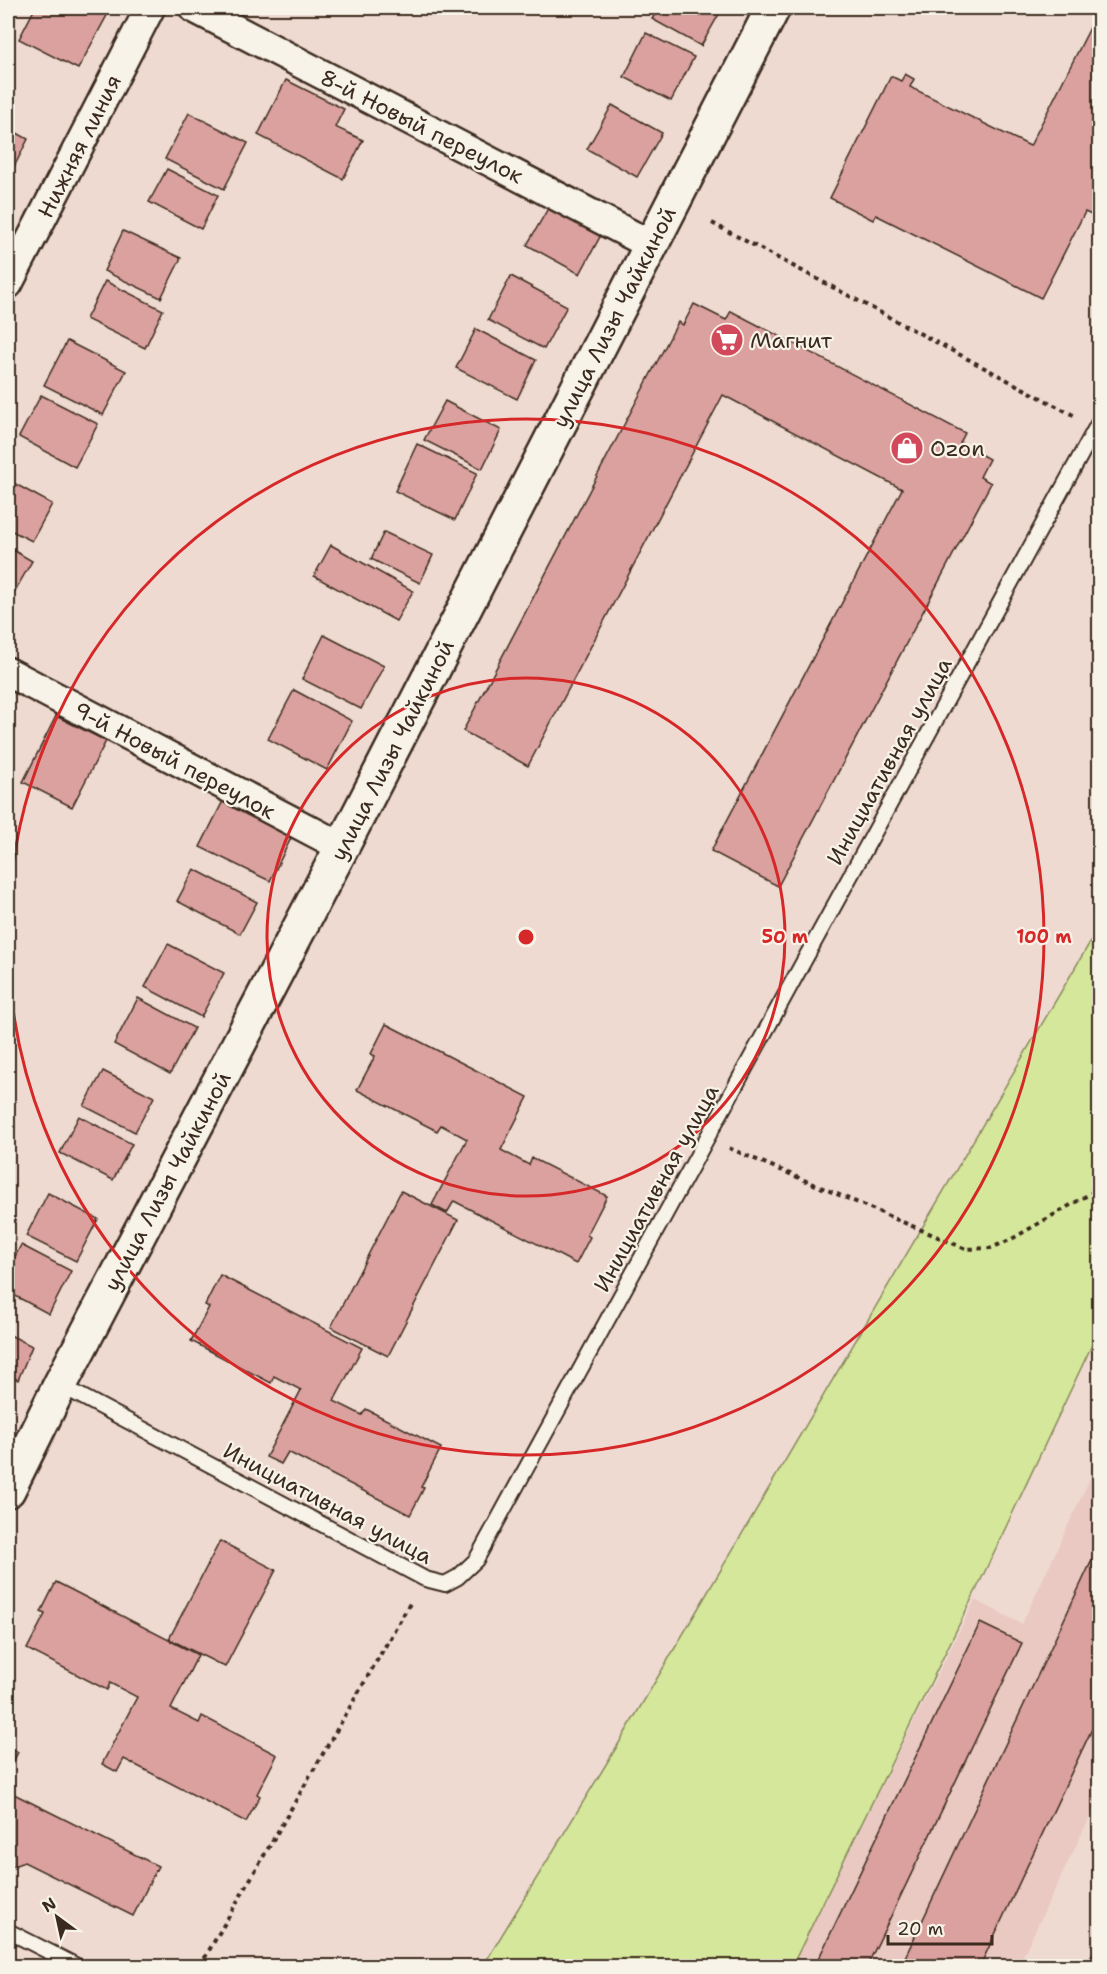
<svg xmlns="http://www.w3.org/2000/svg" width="1107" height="1974" font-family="'Shantell Sans',sans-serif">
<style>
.built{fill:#e9c9c2}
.green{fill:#d5e79b;stroke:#88885c;stroke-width:1.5}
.building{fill:#dba19e;stroke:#3b2a1e;stroke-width:1.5}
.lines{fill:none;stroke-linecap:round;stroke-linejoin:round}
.service-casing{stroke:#3b2a1e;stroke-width:18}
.minor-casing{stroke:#3b2a1e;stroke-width:33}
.secondary-casing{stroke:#3b2a1e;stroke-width:38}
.path{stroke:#3b2a1e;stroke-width:4;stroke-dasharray:4.5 4.5;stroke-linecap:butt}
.service{stroke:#f7f3e8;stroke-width:14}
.minor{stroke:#f7f3e8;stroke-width:28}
.secondary{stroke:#f7f3e8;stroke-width:33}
.rail-casing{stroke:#3b2a1e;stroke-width:7}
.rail{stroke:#f7f3e8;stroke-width:4.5;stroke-dasharray:14;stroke-linecap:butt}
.ring{fill:none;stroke:#d62828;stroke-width:3}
.labels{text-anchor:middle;stroke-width:4.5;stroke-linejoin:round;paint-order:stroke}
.street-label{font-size:22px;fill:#3b2a1e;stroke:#f7f3e8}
.poi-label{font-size:22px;fill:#3b2a1e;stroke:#f7f3e8;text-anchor:start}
.centre{fill:#d62828;stroke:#f7f3e8;stroke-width:3}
.ring-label{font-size:18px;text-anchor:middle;font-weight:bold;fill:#d62828;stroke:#f7f3e8;stroke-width:4.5;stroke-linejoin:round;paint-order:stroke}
</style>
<rect width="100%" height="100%" fill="#efdad2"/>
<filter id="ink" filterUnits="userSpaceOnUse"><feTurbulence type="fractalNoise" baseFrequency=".0167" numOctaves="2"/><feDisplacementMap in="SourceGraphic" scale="12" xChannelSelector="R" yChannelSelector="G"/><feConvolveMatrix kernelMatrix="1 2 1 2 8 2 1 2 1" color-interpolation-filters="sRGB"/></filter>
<g filter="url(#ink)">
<polygon class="built" points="1099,1459 1099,1798 1018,1966 791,1966 975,1600 1022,1624"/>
<polygon class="green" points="1099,927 1099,1330 979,1584 792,1966 483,1966 619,1743"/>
<g class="building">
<polygon points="35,8 111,8 78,69 19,39"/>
<polygon points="659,8 707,8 719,14 701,46 652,19"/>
<polygon points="1100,8 1100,219 1085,212 1041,298 876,215 873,220 830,198 891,76 901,81 905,74 914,79 910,87 1030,146"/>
<polygon points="646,33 694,57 671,101 624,77"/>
<polygon points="286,80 344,109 335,127 363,140 343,179 258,135"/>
<polygon points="612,105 662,133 637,177 587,149"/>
<polygon points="189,113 248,143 224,189 165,159"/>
<polygon points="8,128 28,139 8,179"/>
<polygon points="167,169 218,195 201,229 149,202"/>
<polygon points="550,205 602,233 580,274 527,245"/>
<polygon points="123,231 181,258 161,298 104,271"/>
<polygon points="511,276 567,306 544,349 488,320"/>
<polygon points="105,281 163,310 145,348 86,319"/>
<polygon points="694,304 726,320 731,311 965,433 960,443 989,459 980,477 991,483 778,886 711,851 902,489 723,395 528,766 463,731 678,322 683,325"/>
<polygon points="476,329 536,360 517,399 456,368"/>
<polygon points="67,341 126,371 103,415 44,385"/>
<polygon points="41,395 98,424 75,467 19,437"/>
<polygon points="445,401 501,430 482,469 424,440"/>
<polygon points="417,444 477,473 455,520 395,491"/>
<polygon points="8,480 52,504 32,541 8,529"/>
<polygon points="384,532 433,555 420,583 371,559"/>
<polygon points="331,545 413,591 396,621 314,576"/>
<polygon points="8,547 32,561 8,603"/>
<polygon points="324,635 384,666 361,709 302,679"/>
<polygon points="294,690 352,721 327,770 268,739"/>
<polygon points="56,716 106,741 72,807 23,782"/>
<polygon points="223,801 292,836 270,881 200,847"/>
<polygon points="194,869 257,902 240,934 177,901"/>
<polygon points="168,944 224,973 201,1017 145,987"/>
<polygon points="138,998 194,1028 170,1074 114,1044"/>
<polygon points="386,1024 528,1097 501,1150 529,1165 532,1158 607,1196 587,1235 590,1237 576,1264 454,1201 447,1213 432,1205 467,1139 441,1125 437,1131 357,1090 375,1056 371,1054"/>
<polygon points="103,1071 154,1097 135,1132 84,1106"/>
<polygon points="79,1116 132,1144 113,1180 60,1153"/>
<polygon points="401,1191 458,1220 388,1356 331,1327"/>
<polygon points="48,1193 98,1219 76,1261 26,1236"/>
<polygon points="21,1245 71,1271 49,1314 8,1292 8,1270"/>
<polygon points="220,1275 362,1348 334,1401 362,1415 366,1409 441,1448 421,1487 424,1488 410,1515 288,1452 281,1464 266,1457 301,1390 274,1376 271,1383 191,1341 209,1307 205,1305"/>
<polygon points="8,1334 32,1346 18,1380 8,1375"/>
<polygon points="220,1541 276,1570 225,1667 169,1639"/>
<polygon points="1100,1543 1100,1712 980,1966 901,1966"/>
<polygon points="56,1582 198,1655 171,1709 199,1723 202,1716 277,1755 257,1794 260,1796 246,1822 124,1759 117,1772 102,1764 137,1697 110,1683 107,1690 27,1649 45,1614 41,1612"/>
<polygon points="980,1623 1022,1643 867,1966 815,1966"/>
<polygon points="8,1747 18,1752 8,1773"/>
<polygon points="8,1791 158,1866 133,1916 24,1862 8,1868"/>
</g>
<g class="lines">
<g class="service-casing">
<g id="service">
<polyline points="60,1385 425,1579 445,1584 458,1577 476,1560 1100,420"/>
<polyline points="8,1931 77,1966"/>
</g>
</g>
<g class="minor-casing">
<g id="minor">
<polyline points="194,8 651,245"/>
<polyline points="8,284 150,8"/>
<polyline points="8,672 342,847"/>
</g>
</g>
<g class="secondary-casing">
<polyline id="secondary" points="8,1490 60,1385 342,847 773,8"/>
</g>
<g class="path">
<polyline points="712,223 1075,416"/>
<polyline points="729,1148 966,1249 991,1248 1010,1240 1100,1188"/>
<polyline points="200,1966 412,1600"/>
</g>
<use href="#service" class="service"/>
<use href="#minor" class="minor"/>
<use href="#secondary" class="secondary"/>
<g class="rail-casing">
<polyline id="rail" points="1089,1966 1100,1947"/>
</g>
<use href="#rail" class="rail"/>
</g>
</g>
<g class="ring">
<circle cx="526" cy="937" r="259"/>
<circle cx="526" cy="937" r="518"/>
</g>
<defs>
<g id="supermarket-disc" transform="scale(1.725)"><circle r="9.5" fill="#d1495b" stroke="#f7f3e8"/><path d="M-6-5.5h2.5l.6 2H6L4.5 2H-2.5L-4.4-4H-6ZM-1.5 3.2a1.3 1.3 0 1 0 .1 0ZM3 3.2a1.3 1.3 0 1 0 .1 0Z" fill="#fff"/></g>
<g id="shop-disc" transform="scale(1.725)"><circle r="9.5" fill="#d1495b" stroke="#f7f3e8"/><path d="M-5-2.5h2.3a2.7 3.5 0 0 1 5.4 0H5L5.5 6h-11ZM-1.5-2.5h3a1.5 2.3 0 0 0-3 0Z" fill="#fff"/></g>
</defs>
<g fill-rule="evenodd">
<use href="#supermarket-disc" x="727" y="340"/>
<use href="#shop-disc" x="907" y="448"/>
</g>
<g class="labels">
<g class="street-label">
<text transform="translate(422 126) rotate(27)" y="8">8-й Новый переулок</text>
<text transform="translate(79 146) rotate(-63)" y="8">Нижняя линия</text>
<text transform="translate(614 317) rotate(-63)" y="8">улица Лизы Чайкиной</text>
<text transform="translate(392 750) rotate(-63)" y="8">улица Лизы Чайкиной</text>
<text transform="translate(175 760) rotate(28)" y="8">9-й Новый переулок</text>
<text transform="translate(889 761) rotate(-61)" y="8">Инициативная улица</text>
<text transform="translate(167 1181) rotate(-62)" y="8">улица Лизы Чайкиной</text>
<text transform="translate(656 1188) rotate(-61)" y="8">Инициативная улица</text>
<text transform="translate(328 1503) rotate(28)" y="8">Инициативная улица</text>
</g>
<g class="poi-label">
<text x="750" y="348">Магнит</text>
<text x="930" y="456">Ozon</text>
</g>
</g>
<circle cx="526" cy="937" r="9" class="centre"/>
<g class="ring-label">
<text x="785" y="943">50 m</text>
<text x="1044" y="943">100 m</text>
</g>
<rect width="1107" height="1974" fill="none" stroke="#f7f3e8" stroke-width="30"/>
<rect x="15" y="15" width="1077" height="1944" fill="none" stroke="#3b2a1e" stroke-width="2" filter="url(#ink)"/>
<g transform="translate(57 1917) rotate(327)" stroke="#f7f3e8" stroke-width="4.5" paint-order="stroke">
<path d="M0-4.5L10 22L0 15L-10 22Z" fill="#3b2a1e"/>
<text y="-9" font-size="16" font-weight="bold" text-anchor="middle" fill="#3b2a1e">N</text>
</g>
<path d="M888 1935v9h104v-9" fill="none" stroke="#3b2a1e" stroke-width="3"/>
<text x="897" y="1935" font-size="18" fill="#3b2a1e" stroke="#f7f3e8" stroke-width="4.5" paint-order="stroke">20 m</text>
</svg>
